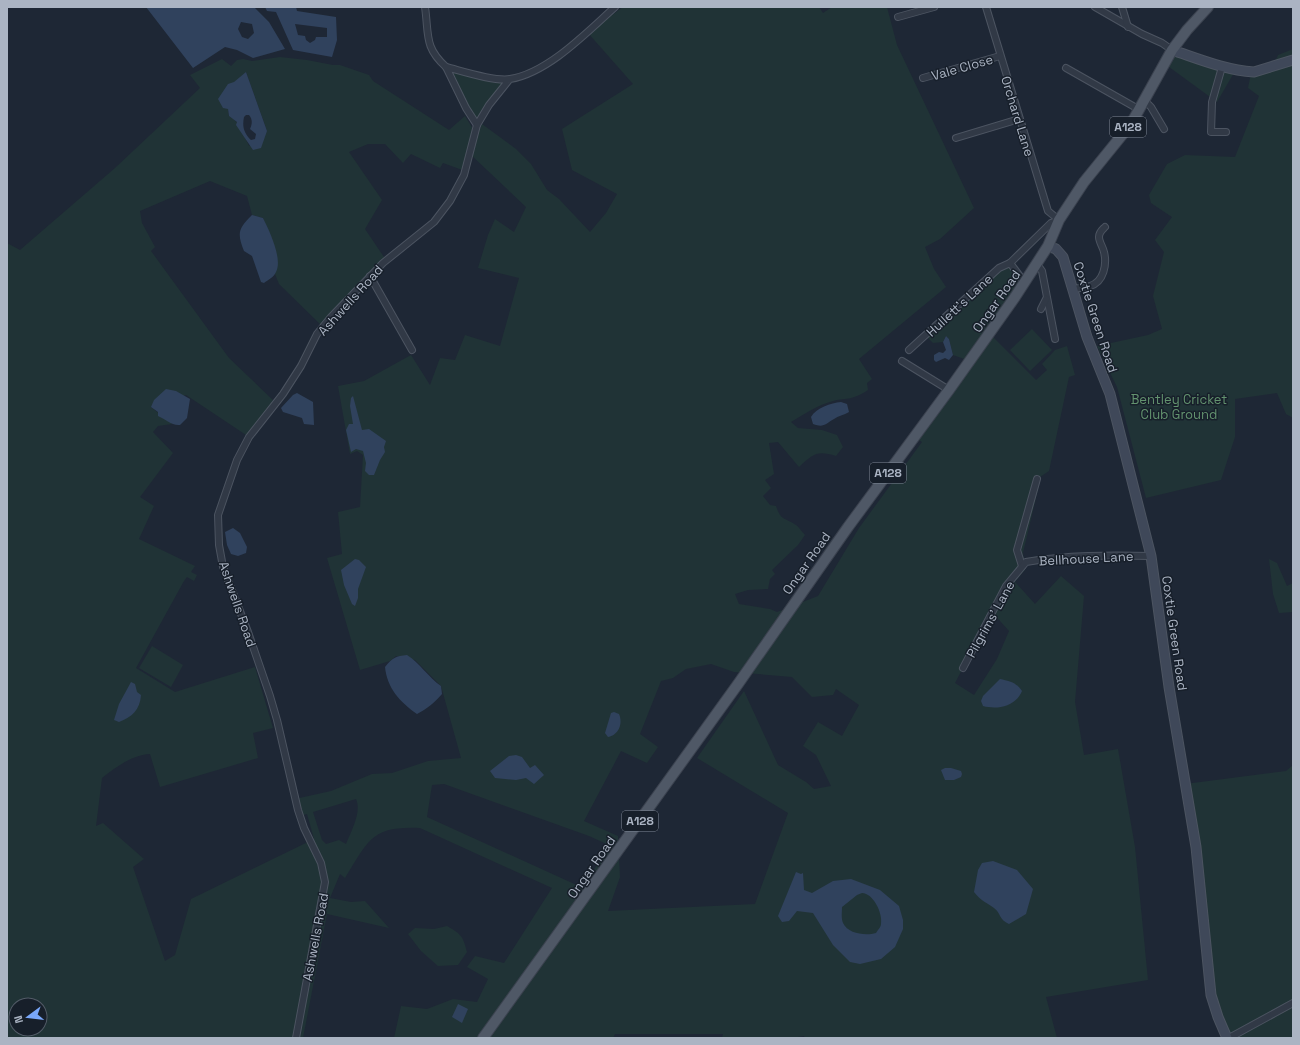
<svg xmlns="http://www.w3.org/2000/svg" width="1300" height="1045" font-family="'Space Grotesk',sans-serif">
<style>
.green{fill:#203336;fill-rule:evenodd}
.water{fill:#30425d;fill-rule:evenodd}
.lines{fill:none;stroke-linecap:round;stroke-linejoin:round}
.street-casing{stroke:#4c5461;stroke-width:8}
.secondary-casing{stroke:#4c5461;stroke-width:11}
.primary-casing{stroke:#3b424f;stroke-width:12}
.street{stroke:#313946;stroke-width:6}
.secondary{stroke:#3f4859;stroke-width:9}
.primary{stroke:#4f5866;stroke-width:10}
.labels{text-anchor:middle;stroke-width:3;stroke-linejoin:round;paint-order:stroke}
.shield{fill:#171f2a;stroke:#7f8795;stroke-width:1}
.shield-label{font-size:12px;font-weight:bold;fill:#abb4c3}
.street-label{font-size:13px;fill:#abb4c3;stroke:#171f2a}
.park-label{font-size:13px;fill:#63936f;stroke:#171f2a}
</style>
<rect width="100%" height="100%" fill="#1e2735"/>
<g class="green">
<path d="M623 7H819L823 13 832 7H887L897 45 974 208 940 239 925 247 934 269 946 287 859 359 872 379 867 383 868 390C851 401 849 397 833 401 818 405 804 414 791 422L798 428 822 430 837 435 843 447 836 456C817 450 813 454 799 467L778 442 769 443 774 474 765 480 771 488 763 496 770 505 776 506C781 521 784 517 796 525 799 527 802 532 805 535L798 545 772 570 775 574 770 579 768 589 748 590 735 594 739 604 770 609 777 612 818 596 859 528 922 442 914 437 970 361 953 355 949 339 946 336 943 342 933 343 926 336 999 268 1010 263 1025 283 993 337 1036 380 1047 370 1042 364 1055 350 1067 346 1075 375 1069 377 1049 471 1037 479 1039 485 1023 553 1025 570 1015 582 1035 604 1061 576 1084 596 1075 702 1084 755 1118 749 1135 847 1148 980 1046 997 1057 1038H805L804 1036 792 1038H722L723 1034H615L613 1038H394L401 1006 427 1009 453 999 477 1002 488 979 467 967 475 956 504 963 552 888 420 828C371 826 369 840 345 878L340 874 330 898 351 902 365 901 389 928 327 914 303 1038H7V243L20 250 115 168 200 88 190 75 222 59 231 66 237 60 243 59 252 61 280 57 307 60 333 65H340L369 75 373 81 449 130 465 116 473 129 479 131 482 124 516 149 531 164 547 190 559 199 590 232 606 213 617 194 572 170 562 129 633 84 588 33ZM246 72 267 131 249 146C244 136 240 121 229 116L228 109ZM368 144H385L403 163 411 154 440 168 443 163 465 171 470 154 526 207 514 232 495 219 488 235 478 268 519 278 500 346 465 335 455 360 440 358 430 385 411 355 364 381 338 386 350 454 357 451 363 455 360 507 338 512 342 554 327 558 360 670 390 661 396 656 415 660 441 686 461 758 428 761 392 773 372 774 331 791 295 799 300 816 307 814 314 839 191 899 175 955 165 961 133 867 144 859 103 823 96 826 102 778C116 767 132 755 150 754L160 787 258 758 253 733 273 728 255 667 175 692 136 668 184 581 187 577 194 581 197 575 191 572 195 566 139 539 154 506 140 497 173 453 153 432 158 426 172 424 151 407 186 395 249 437 276 403 229 358 151 251 155 247 142 223 140 211 210 181 247 196 252 215 263 218C269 234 282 257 275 274L279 284 323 327 386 260 365 229 382 200 349 152ZM992 612 1009 631 997 659 974 695 955 683ZM711 664 734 672 792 677 812 697 833 695 836 689 859 705 842 736 818 722 803 746 816 755 831 786 814 789 806 782 778 765 744 691 697 758 788 813 755 904 608 911 620 877 618 836 584 821 621 751 647 763 658 747 640 734 661 681 673 678 686 669ZM444 784 589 836 611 846 581 887 427 817 432 785ZM356 799C362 812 351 831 346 844L339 840 326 844 322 840 313 812ZM16 1005H40V1029H16Z"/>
<polygon points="1293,49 1293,418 1286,414 1277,393 1235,399 1235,437 1221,480 1146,498 1117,387 1097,346 1148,335 1162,329 1153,296 1164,252 1155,240 1172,217 1151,203 1149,195 1167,164 1185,155 1235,157 1259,96 1248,88 1251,73 1273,66 1278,55"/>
<polygon points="1172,50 1235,71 1217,102 1165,64"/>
<polygon points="446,67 509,80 477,125"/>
<polygon points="1032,329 1052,350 1030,371 1010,350"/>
<polygon points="1269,559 1277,563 1287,586 1293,583 1293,612 1279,613 1273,594"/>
<polygon points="152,646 183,665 171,687 139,668"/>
<polygon points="1293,765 1293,1038 1227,1038 1218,1017 1185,784 1286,771"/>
<path d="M447 926C461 934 463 936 467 952L458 965 438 966 421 951 408 934 415 928 434 929Z"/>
</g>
<g class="water">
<path d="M146 7H254L269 22 285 49 253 58 237 50 225 47 193 68ZM241 22 252 24 254 33 248 39 242 37 238 29Z"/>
<path d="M265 7H296L297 11 336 17 337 40 332 57 293 50 276 12 267 11ZM295 24 327 28V37H316L315 40 310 43 306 40 305 36 298 35Z"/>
<path d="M246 72 267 131 261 148 253 150 236 125 237 122 229 116 228 109 223 108 218 99 228 84 234 82ZM246 115H249C253 120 252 124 250 129L256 134 255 139 251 140C244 133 242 127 244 117Z"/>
<path d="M252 215 263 218C269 230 283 259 276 272 274 277 268 280 264 283L261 282 252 256 244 251C237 233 238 229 252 215Z"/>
<polygon points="946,336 949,339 953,355 949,360 945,358 936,362 934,360 934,355 939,352 943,353 946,350 943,342"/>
<path d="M166 389 176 391 190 399 187 418 180 425C172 426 165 419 158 416V412L151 407 154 400Z"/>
<polygon points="297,393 313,402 314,425 304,424 302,418 283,412 281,408 293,395"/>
<polygon points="353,396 362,430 369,429 386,441 384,447 385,452 380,460 374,475 369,475 365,471 366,463 363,451 356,449 351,452 346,430 349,424 353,424 350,406 351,398"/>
<path d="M841 402 847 404 849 412C844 415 838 416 834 419 825 424 824 428 813 424L811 417C816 408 831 403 841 402Z"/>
<polygon points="233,528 240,533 247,547 246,553 238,556 231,554 227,545 225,532"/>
<polygon points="355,559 359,560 366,567 358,589 358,598 355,606 352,604 344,585 341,570"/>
<path d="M407 655C420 663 428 677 441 686L442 694C434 703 427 709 417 714 400 702 387 688 385 667 392 658 396 656 407 655Z"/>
<path d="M1000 679C1009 681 1016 682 1022 691 1016 706 998 710 983 706L981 701 983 696Z"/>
<path d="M131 682 135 684 137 692 141 695C140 710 132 717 119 722L114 720 119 704Z"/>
<path d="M614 712 619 714C623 723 619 735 608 737L605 733 611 713Z"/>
<polygon points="516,755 522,757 530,768 535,765 544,775 534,784 526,778 516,780 495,778 490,771 509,756"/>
<polygon points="945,768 951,768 961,771 962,774 961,777 954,780 945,780 941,770"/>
<path d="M993 861 1017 870 1033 889 1026 914 1009 924C999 920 1001 913 994 908 986 902 981 901 974 892L978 870 982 863Z"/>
<path d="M796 872 801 874 803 873 804 890 812 893 833 881 851 879 880 890 899 906 903 920V929L895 947 881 959 860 964 850 962 833 945 813 913 797 911 789 921 782 922 778 916ZM862 893C873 893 883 913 881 924 881 927 877 931 876 933 866 936 848 934 843 923 841 918 842 912 842 907L857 895Z"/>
<polygon points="458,1004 468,1009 462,1023 452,1017"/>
</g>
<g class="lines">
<g class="street-casing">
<g id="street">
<path d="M425 7C429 35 424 47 446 67"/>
<polyline points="986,7 1048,211 1059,220"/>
<polyline points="1095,7 1142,34 1162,43 1172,50"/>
<polyline points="1122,7 1128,27"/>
<polyline points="898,17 934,7"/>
<polyline points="1222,67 1212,102 1211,132 1226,132"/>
<polyline points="1066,68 1140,110"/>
<polyline points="923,78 1000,56"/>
<path d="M509 80 489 105 477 125 466 108 446 67C462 71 495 82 510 79 548 73 587 32 615 7"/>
<polyline points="1145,101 1151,107 1164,129"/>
<polyline points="956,138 1019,119"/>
<polyline points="1010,263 1025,283"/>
<polyline points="1037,264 1042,271 1055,339"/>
<polyline points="370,276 412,350"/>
<path d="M1072 289C1078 288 1085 288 1090 286 1104 282 1107 264 1104 252 1103 247 1099 242 1099 237 1099 232 1102 230 1105 227"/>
<polyline points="1041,309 1046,299"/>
<polyline points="909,350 999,268 1010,263 1051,223 1059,220"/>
<polyline points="902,361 949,390"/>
<polyline points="1022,566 1017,550 1037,479"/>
<path d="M963 668 1006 586 1026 562C1067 555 1109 555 1151 556"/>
<polyline points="296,1038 325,882 321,863 304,828 298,810 277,720 270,696 248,632 223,567 219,545 218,515 237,460 249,437 283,394 301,366 317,334 331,317 383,263 434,222 450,201 464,175 477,125"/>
<polyline points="1229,1038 1293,1003"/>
</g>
</g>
<g class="secondary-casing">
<g id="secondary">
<path d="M1172 50C1199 59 1225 70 1254 72L1293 60"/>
<polyline points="1048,246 1056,249 1063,257 1087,337 1110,394 1151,556 1169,687 1196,847 1211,995 1218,1017 1227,1038"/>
</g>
</g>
<g class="primary-casing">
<polyline id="primary" points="483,1038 738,684 848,527 949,390 1015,297 1048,246 1059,220 1084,182 1131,124 1172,50 1187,30 1208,7"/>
</g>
<use href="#street" class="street"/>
<use href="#secondary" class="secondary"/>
<use href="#primary" class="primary"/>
</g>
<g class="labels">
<g class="shield">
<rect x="1110" y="117" width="36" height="20" rx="3"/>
<rect x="870" y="463" width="36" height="20" rx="3"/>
<rect x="622" y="811" width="36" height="20" rx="3"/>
</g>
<g class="shield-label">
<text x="1128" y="131">A128</text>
<text x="888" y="477">A128</text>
<text x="640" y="825">A128</text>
</g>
<g class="street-label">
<text transform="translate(962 67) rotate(-16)" y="5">Vale Close</text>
<text transform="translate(1018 116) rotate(73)" y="5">Orchard Lane</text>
<text transform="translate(350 300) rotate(-48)" y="5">Ashwells Road</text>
<text transform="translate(996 301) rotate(-55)" y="5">Ongar Road</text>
<text transform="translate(959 305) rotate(-43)" y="5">Hullett's Lane</text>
<text transform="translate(1096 317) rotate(72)" y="5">Coxtie Green Road</text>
<text transform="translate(1086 558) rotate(-3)" y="5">Bellhouse Lane</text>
<text transform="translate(806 563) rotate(-55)" y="5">Ongar Road</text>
<text transform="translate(238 604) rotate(71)" y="5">Ashwells Road</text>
<text transform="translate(990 619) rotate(-61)" y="5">Pilgrims' Lane</text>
<text transform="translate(1175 633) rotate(82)" y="5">Coxtie Green Road</text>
<text transform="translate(591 867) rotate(-55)" y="5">Ongar Road</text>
<text transform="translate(315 937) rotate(-79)" y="5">Ashwells Road</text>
</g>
<g class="park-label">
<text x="1179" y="404">Bentley Cricket<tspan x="1179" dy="15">Club Ground</tspan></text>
</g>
</g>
<rect width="1300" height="1045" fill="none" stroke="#abb4c3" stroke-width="16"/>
<g transform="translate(28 1017) rotate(255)"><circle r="19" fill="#171f2a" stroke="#525b67"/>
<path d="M0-3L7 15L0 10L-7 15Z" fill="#79a7fa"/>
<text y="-6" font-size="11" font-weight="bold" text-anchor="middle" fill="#abb4c3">N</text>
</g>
</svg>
